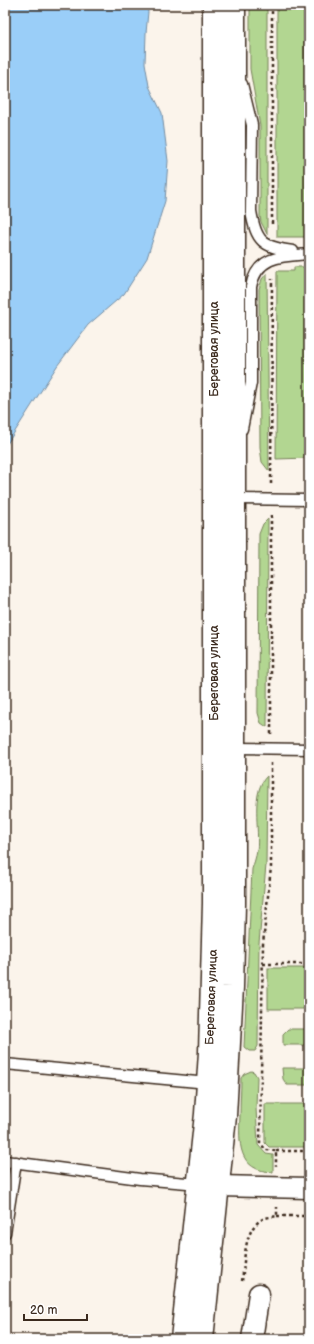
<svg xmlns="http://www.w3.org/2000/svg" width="314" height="1344" font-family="'Balsamiq Sans',sans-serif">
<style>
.green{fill:#b2d691;stroke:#768058}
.water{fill:#9acef8;stroke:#748ca1}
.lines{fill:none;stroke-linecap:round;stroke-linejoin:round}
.service-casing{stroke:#3b2a1e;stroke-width:13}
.minor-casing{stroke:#3b2a1e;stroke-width:23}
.secondary-casing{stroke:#3b2a1e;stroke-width:25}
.path{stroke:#3b2a1e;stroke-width:2.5;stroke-dasharray:3 3;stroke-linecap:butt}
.service{stroke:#fff;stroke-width:10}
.minor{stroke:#fff;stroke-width:20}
.secondary{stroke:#fff;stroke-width:22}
.labels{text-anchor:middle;stroke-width:3.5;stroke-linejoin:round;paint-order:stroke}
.street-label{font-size:12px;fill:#3b2a1e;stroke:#fff}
</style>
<rect width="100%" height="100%" fill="#fbf4eb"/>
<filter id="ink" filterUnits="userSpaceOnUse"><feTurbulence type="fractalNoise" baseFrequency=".025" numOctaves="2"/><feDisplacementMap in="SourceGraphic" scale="8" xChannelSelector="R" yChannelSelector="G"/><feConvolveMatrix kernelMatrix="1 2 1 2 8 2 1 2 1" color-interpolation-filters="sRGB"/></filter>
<g filter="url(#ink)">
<g class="green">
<polygon points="250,5 267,5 267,234 261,222 260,216 260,126 250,69"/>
<polygon points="277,5 304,5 307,237 277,237"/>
<polygon points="294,267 309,267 309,458 276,459 277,271 294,271"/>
<polygon points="267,273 269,471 262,462 260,447 259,289 262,279"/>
<polygon points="268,519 267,727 261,723 258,713 259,534 263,524"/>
<path d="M267 776 266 865 259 943 258 1046 255 1051H249L244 1047 252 869C254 863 256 857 257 851 260 829 250 792 267 776Z"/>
<rect x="268" y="968" width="41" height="41"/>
<polygon points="288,1029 309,1029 309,1045 283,1045 283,1034"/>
<polygon points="282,1068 309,1068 309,1085 287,1085 283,1079"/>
<path d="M251 1071 254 1072 257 1077 256 1108 258 1145 266 1154 273 1155V1172C237 1171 239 1142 240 1115 240 1102 241 1090 241 1078L244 1074Z"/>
<polygon points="265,1104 309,1104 309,1147 269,1147 265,1143"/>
</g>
<polygon class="water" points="5,5 147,5 148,12 146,33 145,63 149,86 162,113 168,161 165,201 147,258 124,294 88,325 57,366 5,447"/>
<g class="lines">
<g class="service-casing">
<g id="service">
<path d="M242 84 252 125 251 211C256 242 263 247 293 251"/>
<path d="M242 429 251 383V287C257 255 283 256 309 254"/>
<polyline points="234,499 309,500"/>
<polyline points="234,748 309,749"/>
<polyline points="5,1064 208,1083"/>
<polyline points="5,1161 140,1179 199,1184"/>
<polyline points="5,1233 16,1162"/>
</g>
</g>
<g class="minor-casing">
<g id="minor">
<polyline points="219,1186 309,1188"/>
<polyline points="252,1339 259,1294"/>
</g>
</g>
<g class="secondary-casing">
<g id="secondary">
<polyline points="182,1339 206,1114 210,1052 214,903 214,5"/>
<polyline points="202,1339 225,1116 232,987 234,904 234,5"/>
</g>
</g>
<g class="path">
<polyline points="307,5 309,114"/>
<polyline points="272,224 272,5"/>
<polyline points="271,484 272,279"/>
<polyline points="271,734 271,515"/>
<polyline points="271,763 271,867 263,944 260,1143 266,1150 276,1151 276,1166"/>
<polyline points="263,964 309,964"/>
<polyline points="276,1151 309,1151"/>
<polyline points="277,1216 309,1216"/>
<path d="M242 1281C245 1262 243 1231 261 1220 265 1217 272 1217 277 1216V1207"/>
</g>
<use href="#service" class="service"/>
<use href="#minor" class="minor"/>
<use href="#secondary" class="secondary"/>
</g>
</g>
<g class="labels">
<g class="street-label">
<text transform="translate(214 349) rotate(-90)" y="4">Береговая улица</text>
<text transform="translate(214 673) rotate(-90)" y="4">Береговая улица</text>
<text transform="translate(211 997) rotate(-88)" y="4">Береговая улица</text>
</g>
</g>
<rect width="314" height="1344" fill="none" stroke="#fff" stroke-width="20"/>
<rect x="10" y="10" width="294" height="1324" fill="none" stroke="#3b2a1e" stroke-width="1.5" filter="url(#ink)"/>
<path d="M24 1314v6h63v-6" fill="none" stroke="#3b2a1e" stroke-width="2"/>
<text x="30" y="1314" font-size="12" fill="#3b2a1e" stroke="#ffffff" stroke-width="3" paint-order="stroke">20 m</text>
</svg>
